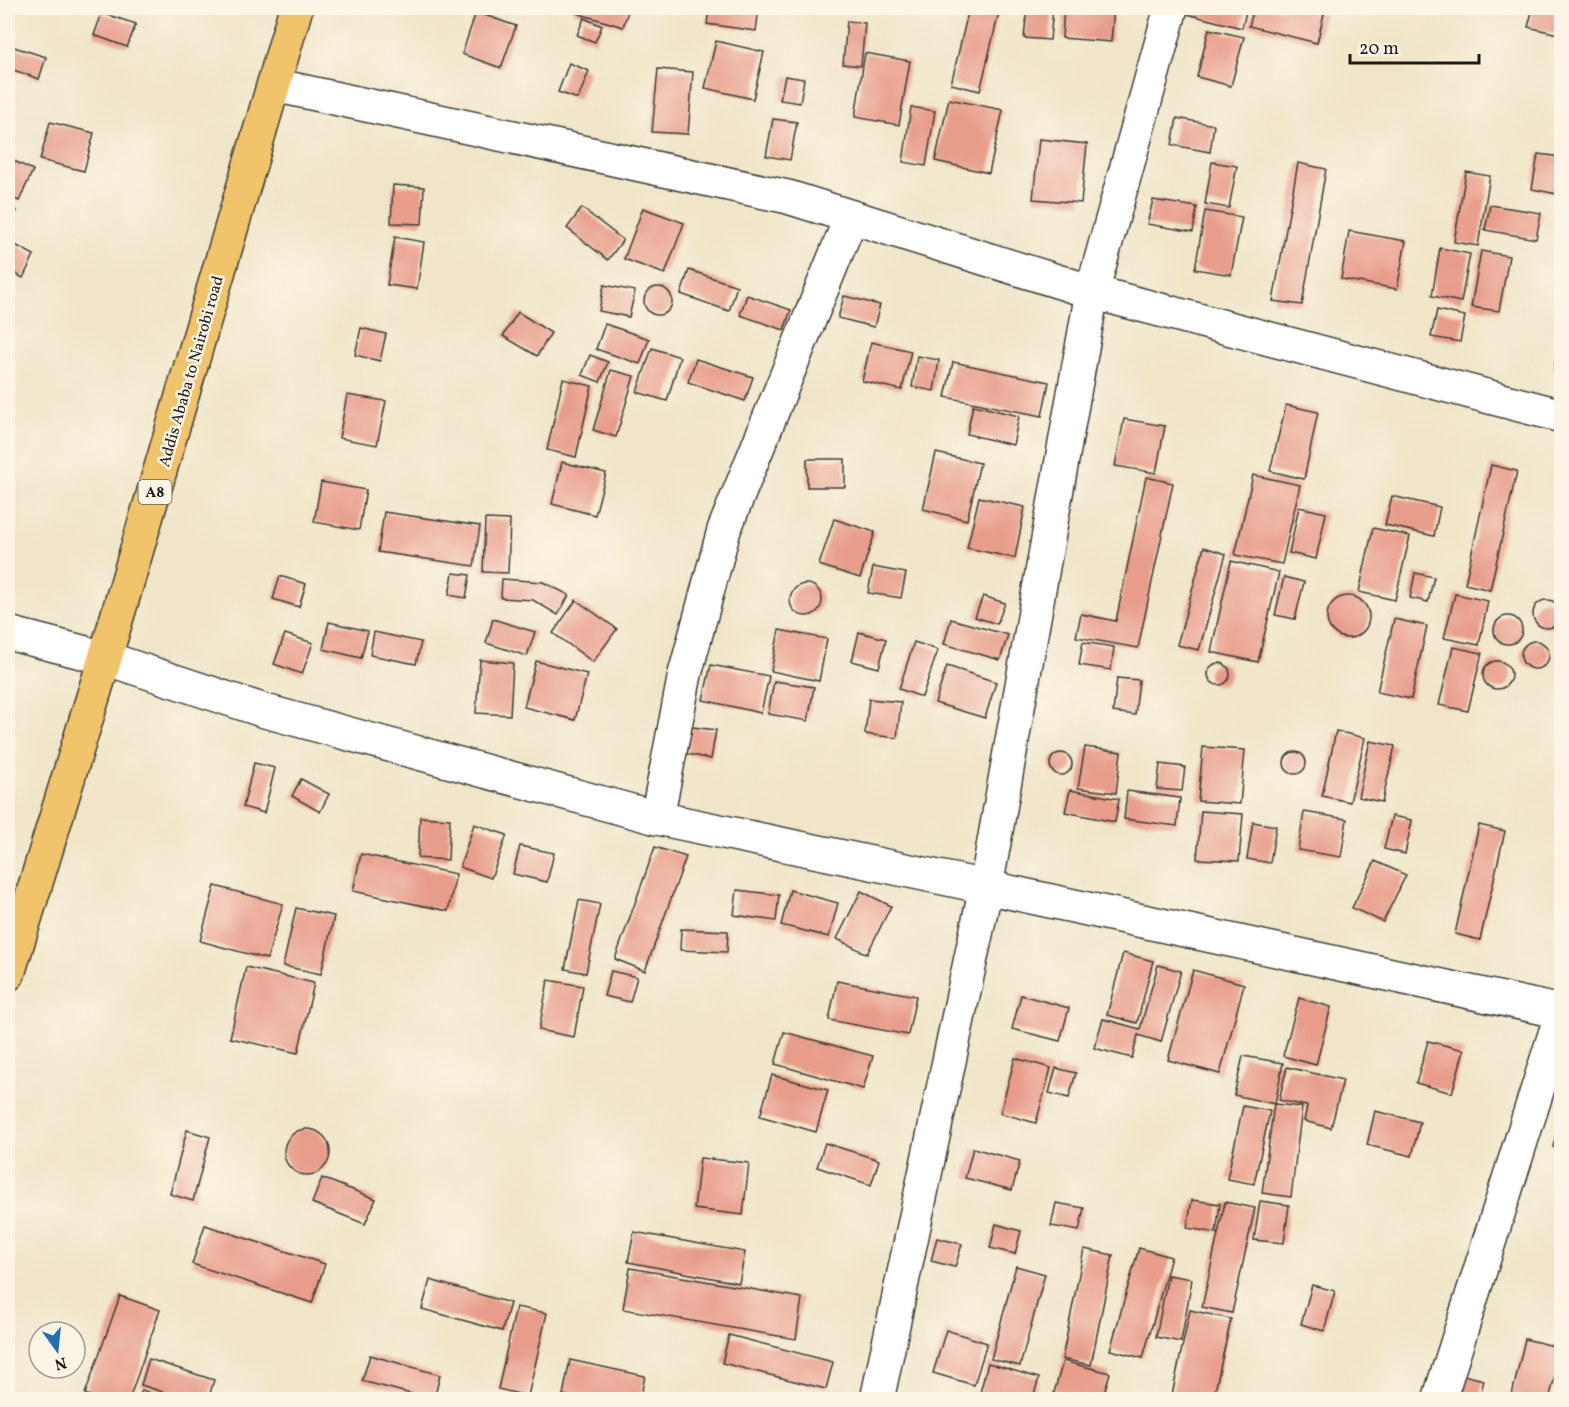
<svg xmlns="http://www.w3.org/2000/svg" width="1569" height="1407" font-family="Vollkorn,serif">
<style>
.building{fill:#e89c8a}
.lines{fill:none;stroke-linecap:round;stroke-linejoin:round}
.minor-casing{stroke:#3c3a36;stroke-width:36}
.highway-casing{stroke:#3c3a36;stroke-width:36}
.minor{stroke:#fff;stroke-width:33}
.highway{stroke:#f1c36a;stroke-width:33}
.labels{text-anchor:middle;stroke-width:5;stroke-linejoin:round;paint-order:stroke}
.shield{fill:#fcf5e5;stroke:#5f5d58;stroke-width:1.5}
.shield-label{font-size:15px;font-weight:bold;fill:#1c1c1c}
.street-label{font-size:16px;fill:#1c1c1c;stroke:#fcf5e5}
</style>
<rect width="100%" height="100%" fill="#fcf5e5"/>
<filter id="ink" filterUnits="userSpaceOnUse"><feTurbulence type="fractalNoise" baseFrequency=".0167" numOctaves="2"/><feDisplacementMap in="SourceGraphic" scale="12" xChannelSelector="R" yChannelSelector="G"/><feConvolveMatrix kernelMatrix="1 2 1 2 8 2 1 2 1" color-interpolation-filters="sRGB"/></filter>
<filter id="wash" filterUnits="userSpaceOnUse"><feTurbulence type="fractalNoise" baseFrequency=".008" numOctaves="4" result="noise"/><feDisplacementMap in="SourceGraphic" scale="24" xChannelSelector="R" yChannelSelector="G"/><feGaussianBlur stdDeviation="1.35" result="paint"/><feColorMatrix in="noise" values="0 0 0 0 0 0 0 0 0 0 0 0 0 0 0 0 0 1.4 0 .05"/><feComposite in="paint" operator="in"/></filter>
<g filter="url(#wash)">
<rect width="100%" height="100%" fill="#f0e5c8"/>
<g id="blocks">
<g class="building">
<polygon points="575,8 629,8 623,27 573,12"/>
<polygon points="709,8 759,8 756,31 707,24"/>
<polygon points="969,8 1000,8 980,91 951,84"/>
<polygon points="1027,8 1053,8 1050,40 1024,38"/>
<polygon points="1064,8 1114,8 1111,42 1062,38"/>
<polygon points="1189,8 1247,8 1242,28 1187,14"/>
<polygon points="1254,8 1300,8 1324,14 1317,43 1249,26"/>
<polygon points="1533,8 1562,8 1562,35 1528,27"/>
<polygon points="476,12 516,26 501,68 462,54"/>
<polygon points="102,13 136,24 127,47 94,35"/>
<polygon points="584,18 602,26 595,42 577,35"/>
<polygon points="847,21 865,23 861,66 843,64"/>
<polygon points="1209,29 1244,37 1231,86 1197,77"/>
<polygon points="716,41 764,52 753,99 705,88"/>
<polygon points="14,47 46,57 39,79 8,68"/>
<polygon points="865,53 910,61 899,125 855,117"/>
<polygon points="569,63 589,71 578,99 558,92"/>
<polygon points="658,69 693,72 688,134 652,132"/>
<polygon points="785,76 804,79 800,103 780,100"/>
<polygon points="949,99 1003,110 989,173 935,161"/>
<polygon points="911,107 935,111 926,166 903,162"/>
<polygon points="8,109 16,112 8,132"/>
<polygon points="1177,118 1214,125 1210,152 1172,145"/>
<polygon points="773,119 797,122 790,160 766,156"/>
<polygon points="50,122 94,133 84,171 40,160"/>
<polygon points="1039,139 1087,144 1081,203 1033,199"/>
<polygon points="1538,154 1562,157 1557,194 1532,189"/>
<polygon points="8,158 33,170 19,201 8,196"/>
<polygon points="1212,162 1237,166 1229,208 1205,204"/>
<polygon points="1298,163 1326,169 1302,305 1273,301"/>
<polygon points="1466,172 1490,176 1478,246 1454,242"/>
<polygon points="393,185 424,187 422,224 391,223"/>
<polygon points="1153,200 1197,207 1193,232 1147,224"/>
<polygon points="1490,205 1541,213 1536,239 1485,230"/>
<polygon points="8,206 17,211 8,228"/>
<polygon points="582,208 623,240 608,260 567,228"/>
<polygon points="643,208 684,223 665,274 624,259"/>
<polygon points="1205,211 1242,217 1231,275 1195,269"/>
<polygon points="1349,231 1406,241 1397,289 1341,279"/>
<polygon points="395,237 424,242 417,289 387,285"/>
<polygon points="8,241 34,255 23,278 8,270"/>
<polygon points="1440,248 1470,254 1461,302 1432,296"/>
<polygon points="1481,251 1509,256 1499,311 1471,307"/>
<polygon points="689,270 737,286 729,311 681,294"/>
<polygon points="604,285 635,291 629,317 599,311"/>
<circle cx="658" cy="301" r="14"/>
<polygon points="747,295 791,310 784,330 740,315"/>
<polygon points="844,296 880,305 874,327 838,318"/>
<polygon points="1437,310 1465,316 1460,342 1431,337"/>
<polygon points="518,312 551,333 537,356 503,336"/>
<polygon points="605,324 649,339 640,364 596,349"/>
<polygon points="361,328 386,334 380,361 355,355"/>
<polygon points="1560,334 1562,334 1562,372 1554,370"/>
<polygon points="871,342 911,351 902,390 862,381"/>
<polygon points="652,348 680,357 667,401 637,392"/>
<polygon points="590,355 608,362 600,382 582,375"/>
<polygon points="917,356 939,360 934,391 912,387"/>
<polygon points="696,359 753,377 745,401 688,382"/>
<polygon points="953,362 1049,382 1042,416 945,397"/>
<polygon points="611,370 634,376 616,437 593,430"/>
<polygon points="563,379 592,386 576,457 547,450"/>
<polygon points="347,395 386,401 377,445 339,438"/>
<polygon points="973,405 1019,416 1013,445 967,434"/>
<polygon points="1286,405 1318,412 1304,479 1270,471"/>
<polygon points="1124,419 1165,426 1156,473 1115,466"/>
<polygon points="936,453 980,463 967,520 923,509"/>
<rect x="807" y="459" width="38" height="28"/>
<polygon points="562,462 606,473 595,515 552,504"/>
<polygon points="1491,465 1517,471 1490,590 1465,584"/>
<polygon points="1253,475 1300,485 1282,564 1235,555"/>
<polygon points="1146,477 1173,483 1138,648 1076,637 1081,614 1116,621"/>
<polygon points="321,482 366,490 359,530 314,522"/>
<polygon points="1392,496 1440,507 1434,536 1385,525"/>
<polygon points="979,497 1025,507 1015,558 967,548"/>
<polygon points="1299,507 1326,513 1316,559 1289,553"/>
<polygon points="384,512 480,526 474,566 378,552"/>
<polygon points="485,519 510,520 508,573 483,572"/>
<polygon points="834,519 875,532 860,578 819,565"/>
<polygon points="1373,528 1410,536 1395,600 1359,592"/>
<polygon points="1204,547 1226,554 1199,650 1177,645"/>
<polygon points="1231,561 1279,572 1258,662 1211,652"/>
<polygon points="873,567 906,573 901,598 868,593"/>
<polygon points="453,573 470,575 466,598 449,595"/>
<polygon points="1415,573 1434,577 1428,602 1410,598"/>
<polygon points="280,576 306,584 299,607 273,599"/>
<polygon points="1284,577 1304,582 1295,619 1275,615"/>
<polygon points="502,579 543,582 569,595 558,615 533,600 501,598"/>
<circle cx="806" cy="600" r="16"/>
<polygon points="1455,594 1488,601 1479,645 1444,638"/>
<polygon points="983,596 1005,603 997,624 975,617"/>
<circle cx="1348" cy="617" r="21"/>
<circle cx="1547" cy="614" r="14"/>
<polygon points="576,600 617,629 593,662 553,633"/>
<circle cx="1508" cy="630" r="14"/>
<polygon points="493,619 535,632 527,656 486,643"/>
<polygon points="951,619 1008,635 1000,660 944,644"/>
<polygon points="1394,619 1427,626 1411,699 1377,692"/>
<polygon points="329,622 368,631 361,658 323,649"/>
<polygon points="779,630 827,639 819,681 771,671"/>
<polygon points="374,632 421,642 416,664 370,655"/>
<polygon points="859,632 886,639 879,668 852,661"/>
<polygon points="285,634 313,643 302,674 274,664"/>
<circle cx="1535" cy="655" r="14"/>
<polygon points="914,642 938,650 922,697 899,689"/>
<polygon points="1083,642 1114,647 1111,670 1079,665"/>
<polygon points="1453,647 1482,653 1468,711 1439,705"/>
<polygon points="480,660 513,663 510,715 476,713"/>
<circle cx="1497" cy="675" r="14"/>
<polygon points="536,661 587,674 575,720 524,707"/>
<circle cx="1219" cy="674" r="11"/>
<polygon points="711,665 769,676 761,713 703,700"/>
<polygon points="947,666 996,682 985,718 935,703"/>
<polygon points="1117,678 1139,680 1135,715 1113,712"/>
<polygon points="774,681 814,687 808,721 768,714"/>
<polygon points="869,699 901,702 897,738 865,734"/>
<polygon points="692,727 716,730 711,759 687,754"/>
<polygon points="1336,731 1365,738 1350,802 1322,796"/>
<polygon points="1370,741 1395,746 1382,802 1358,797"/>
<polygon points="1085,747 1121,752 1116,793 1078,788"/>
<polygon points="1203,747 1245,750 1240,804 1198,801"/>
<circle cx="1295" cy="763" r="11"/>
<circle cx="1061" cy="764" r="11"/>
<polygon points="254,763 275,768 264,813 243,807"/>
<polygon points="1160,764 1185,767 1182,791 1157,789"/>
<polygon points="301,779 329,794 320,812 292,796"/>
<polygon points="1070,790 1119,799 1115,822 1065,812"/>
<polygon points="1127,791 1180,798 1177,826 1124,819"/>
<polygon points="1201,811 1243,814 1239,861 1197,859"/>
<polygon points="1304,812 1347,819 1341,857 1298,850"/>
<polygon points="1392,816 1412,820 1405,854 1384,849"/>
<polygon points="420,817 450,819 448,860 418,858"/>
<polygon points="1253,822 1276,826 1270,863 1247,859"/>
<polygon points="474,824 507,835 491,878 460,867"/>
<polygon points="1479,825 1505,831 1480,940 1455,934"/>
<polygon points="520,846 554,853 547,882 513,874"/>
<polygon points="655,847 686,857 645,971 615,959"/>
<polygon points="361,854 456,874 448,911 353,891"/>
<polygon points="1375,861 1406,875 1383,922 1352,908"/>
<polygon points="215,886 283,904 267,959 200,941"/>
<polygon points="737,890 779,895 776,921 734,915"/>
<polygon points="790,890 838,903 829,937 781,925"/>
<polygon points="861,891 891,906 867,954 837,939"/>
<polygon points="579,900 600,904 586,973 565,969"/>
<polygon points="296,908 334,916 321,974 283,966"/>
<polygon points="681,929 728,931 727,952 680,950"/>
<polygon points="1123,953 1153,961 1137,1023 1107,1015"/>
<polygon points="1158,965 1181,971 1161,1042 1138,1035 1132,1058 1094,1048 1103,1019 1140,1029"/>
<polygon points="246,967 314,983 298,1053 230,1038"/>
<polygon points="1193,970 1244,984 1220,1074 1168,1060"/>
<polygon points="611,971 637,977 630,1002 604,996"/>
<polygon points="548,980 583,986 574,1037 539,1030"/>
<polygon points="837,981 916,996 908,1035 829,1020"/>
<polygon points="1021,995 1069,1008 1060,1041 1012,1029"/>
<polygon points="1299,998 1331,1007 1316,1065 1283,1056"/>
<polygon points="784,1032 873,1056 863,1089 775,1064"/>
<polygon points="1428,1041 1464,1050 1452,1093 1416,1083"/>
<polygon points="1243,1056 1283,1063 1275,1104 1234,1095"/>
<polygon points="1015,1058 1051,1068 1036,1123 1000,1113"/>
<polygon points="1287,1067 1343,1080 1331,1128 1304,1121 1307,1106 1279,1100"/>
<polygon points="1056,1068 1076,1073 1069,1098 1049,1093"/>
<polygon points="772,1075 828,1090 816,1132 760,1116"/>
<polygon points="1274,1104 1302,1107 1291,1197 1262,1193"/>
<polygon points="1243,1106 1270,1111 1254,1184 1227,1179"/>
<polygon points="1375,1111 1420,1122 1412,1156 1367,1145"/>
<polygon points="1561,1113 1562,1113 1562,1149 1553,1147"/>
<circle cx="307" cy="1152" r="23"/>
<polygon points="187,1130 210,1137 193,1201 170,1194"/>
<polygon points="825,1143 879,1160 871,1185 817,1167"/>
<polygon points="973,1148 1020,1161 1012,1190 965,1178"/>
<polygon points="700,1158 749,1163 743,1215 694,1209"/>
<polygon points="322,1178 376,1199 365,1224 312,1203"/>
<polygon points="1192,1200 1220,1204 1216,1233 1187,1228"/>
<polygon points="1260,1201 1289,1205 1284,1243 1254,1240"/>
<polygon points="1225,1202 1255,1208 1232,1313 1202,1307"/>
<polygon points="1056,1203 1084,1208 1079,1231 1051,1226"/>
<polygon points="996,1224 1021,1231 1015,1254 990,1248"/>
<polygon points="205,1225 325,1264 312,1303 192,1264"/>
<polygon points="634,1232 745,1252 739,1283 628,1262"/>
<polygon points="937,1238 962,1244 955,1267 931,1261"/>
<polygon points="1139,1248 1171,1257 1143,1358 1110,1350"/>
<polygon points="1084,1249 1113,1255 1091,1365 1062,1359"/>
<polygon points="1016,1266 1045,1274 1020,1366 991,1359"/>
<polygon points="630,1268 802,1298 796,1339 623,1309"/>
<polygon points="1168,1275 1192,1279 1181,1342 1156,1337"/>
<polygon points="430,1280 510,1303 502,1331 422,1309"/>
<polygon points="1312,1285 1335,1291 1324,1331 1301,1324"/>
<polygon points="120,1296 160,1310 129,1400 100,1400 85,1394"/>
<polygon points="516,1307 547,1313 528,1396 498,1389"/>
<polygon points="1190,1310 1231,1319 1213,1400 1171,1400"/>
<polygon points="946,1330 987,1343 974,1385 933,1373"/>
<polygon points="729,1335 833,1362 826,1389 722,1363"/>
<polygon points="1525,1339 1562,1348 1549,1400 1512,1395"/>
<polygon points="370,1355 440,1375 434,1400 362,1381"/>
<polygon points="149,1359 214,1380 208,1400 188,1400 141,1385"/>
<polygon points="570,1360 645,1376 640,1400 584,1400 563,1395"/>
<polygon points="1063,1361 1110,1373 1102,1400 1052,1400"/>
<polygon points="988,1363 1039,1378 1032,1400 978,1400"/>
<polygon points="1454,1373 1484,1380 1479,1400 1448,1400"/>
<polygon points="142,1390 165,1399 165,1400 138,1400"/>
</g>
</g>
</g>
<g filter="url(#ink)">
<use href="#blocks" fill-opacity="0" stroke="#3c3a36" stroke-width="1.5"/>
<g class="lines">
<g class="minor-casing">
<g id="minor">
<polyline points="274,85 788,197 1092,292 1562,416"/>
<polyline points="8,633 105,658 265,711 657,818 986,887 1562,1012"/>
<polyline points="657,818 685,674 724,530 851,217"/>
<polyline points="877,1400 986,887 1092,292 1171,8"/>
<polyline points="1439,1400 1562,1012"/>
</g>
</g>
<g class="highway-casing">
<polyline id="highway" points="8,974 105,658 296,8"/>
</g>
<use href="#minor" class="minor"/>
<use href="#highway" class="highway"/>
</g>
</g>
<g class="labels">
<rect class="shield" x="138.5" y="480" width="33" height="24" rx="4.5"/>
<g class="shield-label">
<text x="155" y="497">A8</text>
</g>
<g class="street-label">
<text transform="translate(190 371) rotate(-74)" y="6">Addis Ababa to Nairobi road</text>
</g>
</g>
<rect width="1569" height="1407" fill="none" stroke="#fcf5e5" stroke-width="30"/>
<g transform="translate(57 1350) rotate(165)"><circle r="28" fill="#fcf5e5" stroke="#a29e95" stroke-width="1.5"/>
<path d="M0-4.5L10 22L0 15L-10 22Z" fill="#1f6fb2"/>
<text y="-9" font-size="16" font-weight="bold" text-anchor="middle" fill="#1c1c1c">N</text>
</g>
<path d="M1350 54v9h129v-9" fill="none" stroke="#1c1c1c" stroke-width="3"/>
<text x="1359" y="54" font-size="18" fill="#1c1c1c" stroke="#fcf5e5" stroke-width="4.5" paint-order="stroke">20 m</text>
</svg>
